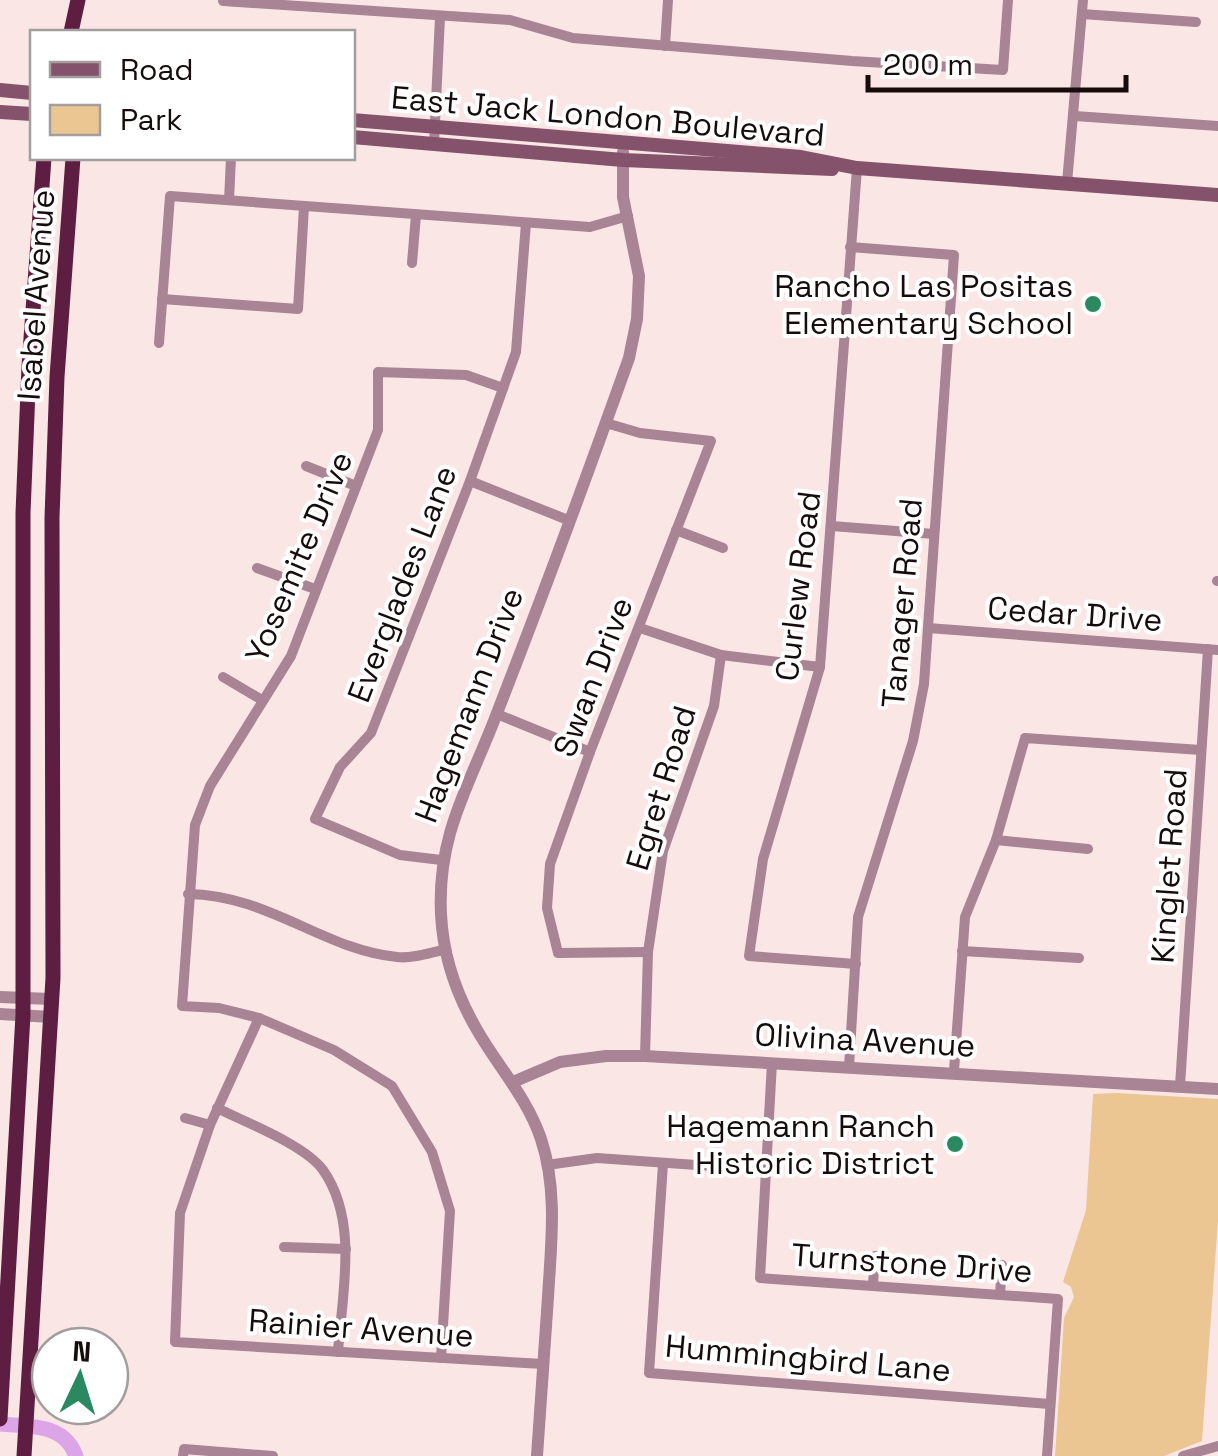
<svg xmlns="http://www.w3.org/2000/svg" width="1218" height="1456" font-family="'Space Grotesk',sans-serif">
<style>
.green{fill:#ecc692}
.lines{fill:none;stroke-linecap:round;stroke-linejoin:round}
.river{stroke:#dba5e7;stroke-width:15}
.minor{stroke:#a88495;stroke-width:10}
.tertiary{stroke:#a88495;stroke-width:12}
.secondary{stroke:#84536b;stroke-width:14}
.trunk{stroke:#5e1e42;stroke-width:15}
.poi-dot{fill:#2b8961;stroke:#fff;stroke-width:4}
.labels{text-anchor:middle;stroke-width:8;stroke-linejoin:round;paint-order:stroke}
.street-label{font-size:32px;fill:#170c0c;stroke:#fff}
.poi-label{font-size:32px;fill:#170c0c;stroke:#fff;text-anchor:end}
</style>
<rect width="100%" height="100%" fill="#fbe6e6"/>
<polygon class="green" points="1117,1093 1218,1099 1218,1221 1202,1441 1164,1456 1055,1456 1064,1318 1074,1297 1071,1287 1063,1282 1086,1210 1093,1094"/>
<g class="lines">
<path class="river" d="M0 1424C30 1427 64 1423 76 1456"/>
<g class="minor">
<polyline points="223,1 510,20 573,38 852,61 1003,70 1008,0"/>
<polyline points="1082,14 1196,22"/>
<polyline points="665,46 668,0"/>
<polyline points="1075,116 1218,126"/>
<polyline points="434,144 440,17"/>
<polyline points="1067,183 1083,0"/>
<polyline points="229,200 231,158"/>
<polyline points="412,263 416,215"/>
<polyline points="162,299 298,309 304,207"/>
<polyline points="159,343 170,196 590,227 628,216"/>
<polyline points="606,423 640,433 711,441 590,752 550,864 547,908 558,953 648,952"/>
<polyline points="306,466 356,486"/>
<polyline points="470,481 568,520"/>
<polyline points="832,526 934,534"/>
<polyline points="676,530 723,548"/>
<polyline points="257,568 315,589"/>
<polyline points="1217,581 1218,581"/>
<polyline points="640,628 721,655 820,667"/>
<polyline points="928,628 1218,650"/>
<polyline points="223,677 262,700"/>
<polyline points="497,714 590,752"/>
<polyline points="996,840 1088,849"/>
<polyline points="441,860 400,855 315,819 340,767 371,733 470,481 516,352 526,223"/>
<path d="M188 894C269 895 324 950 397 957 412 959 429 953 443 950"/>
<polyline points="962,951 1079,958"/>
<polyline points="856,964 749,956 763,859 820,667 857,168"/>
<polyline points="259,1018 210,1125 180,1213 175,1342 543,1364"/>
<polyline points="645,1056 648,952 663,851 714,706 721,655"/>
<polyline points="772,1063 760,1278 1058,1299 1047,1456"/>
<polyline points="849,1067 858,917 913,741 924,684 954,255 850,247"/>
<polyline points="954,1071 965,917 996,840 1025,738 1201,750"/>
<polyline points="1180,1086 1208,649"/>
<path d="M217 1108C245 1122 305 1145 323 1170 359 1221 342 1294 338 1352"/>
<polyline points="185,1118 210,1125"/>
<polyline points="663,1164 649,1373 1050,1404"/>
<polyline points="547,1165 597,1158 766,1170"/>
<polyline points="284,1247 346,1249"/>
<polyline points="873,1284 875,1256"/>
<polyline points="1000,1294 1002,1265"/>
<polyline points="441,1358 450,1211 432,1152 392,1086 334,1050 259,1018 219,1008 182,1006 195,825 210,786 291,656 378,430 378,372 466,375 503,388"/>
<polyline points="183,1456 184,1449 273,1456"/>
<polyline points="1183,1456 1218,1446"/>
</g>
<g class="tertiary">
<polyline points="0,997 51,999"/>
<polyline points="0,1014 51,1017"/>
<polyline points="513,1082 560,1062 606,1056 645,1056 1218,1089"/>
<path d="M537 1456C541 1403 544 1350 548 1297 551 1245 558 1190 541 1139 528 1100 501 1070 480 1035 457 997 443 958 441 914 437 833 470 785 497 713 543 595 587 476 629 358L637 319 639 276 623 197V152"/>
</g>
<g class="secondary">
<polyline points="0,90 32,93"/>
<polyline points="0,112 32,114"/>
<polyline points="352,120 801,157 857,168 1218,195"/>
<polyline points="352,137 623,160 832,169"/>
</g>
<g class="trunk">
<polyline points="71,32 78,0"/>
<polyline points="0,1419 23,1015 23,513 29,366 44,158"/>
<polyline points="24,1456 53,978 52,518 57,377 73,158"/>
</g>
</g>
<g class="poi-dot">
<circle cx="1093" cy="304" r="10"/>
<circle cx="955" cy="1144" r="10"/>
</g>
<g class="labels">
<g class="street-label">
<text transform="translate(608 116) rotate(5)" y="11">East Jack London Boulevard</text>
<text transform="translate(36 295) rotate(-86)" y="11">Isabel Avenue</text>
<text transform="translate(299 557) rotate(-67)" y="11">Yosemite Drive</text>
<text transform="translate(402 584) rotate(-69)" y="11">Everglades Lane</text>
<text transform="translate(798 586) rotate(-83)" y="11">Curlew Road</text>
<text transform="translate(902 603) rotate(-85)" y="11">Tanager Road</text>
<text transform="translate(1075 614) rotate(4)" y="11">Cedar Drive</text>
<text transform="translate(593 677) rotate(-69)" y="11">Swan Drive</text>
<text transform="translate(469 705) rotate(-69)" y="11">Hagemann Drive</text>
<text transform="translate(661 788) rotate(-73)" y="11">Egret Road</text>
<text transform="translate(1169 866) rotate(-86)" y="11">Kinglet Road</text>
<text transform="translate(865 1040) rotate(3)" y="11">Olivina Avenue</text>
<text transform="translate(912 1263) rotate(4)" y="11">Turnstone Drive</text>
<text transform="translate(361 1328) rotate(4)" y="11">Rainier Avenue</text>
<text transform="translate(808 1358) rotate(5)" y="11">Hummingbird Lane</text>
</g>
<g class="poi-label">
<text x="1073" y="297">Rancho Las Positas<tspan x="1073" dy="37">Elementary School</tspan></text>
<text x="935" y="1137">Hagemann Ranch<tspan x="935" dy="37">Historic District</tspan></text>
</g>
</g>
<rect x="30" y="30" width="325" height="130" fill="#ffffff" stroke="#a29e9e" stroke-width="2.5"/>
<rect x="50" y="62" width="50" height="15" fill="#84536b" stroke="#a29e9e" stroke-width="2.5"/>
<text x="120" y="80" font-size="30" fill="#170c0c">Road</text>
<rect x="50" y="105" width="50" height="30" fill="#ecc692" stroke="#a29e9e" stroke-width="2.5"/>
<text x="120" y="130" font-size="30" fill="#170c0c">Park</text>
<g transform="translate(80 1376) rotate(4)"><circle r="48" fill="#ffffff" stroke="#a29e9e" stroke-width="2.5"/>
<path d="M0-8L18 38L0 25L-18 38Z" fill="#2b8961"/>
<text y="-15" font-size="28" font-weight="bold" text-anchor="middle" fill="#170c0c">N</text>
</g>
<path d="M868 75v15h258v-15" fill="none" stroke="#170c0c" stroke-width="5"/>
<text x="883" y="75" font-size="30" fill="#170c0c" stroke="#ffffff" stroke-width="8" paint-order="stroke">200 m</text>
</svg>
